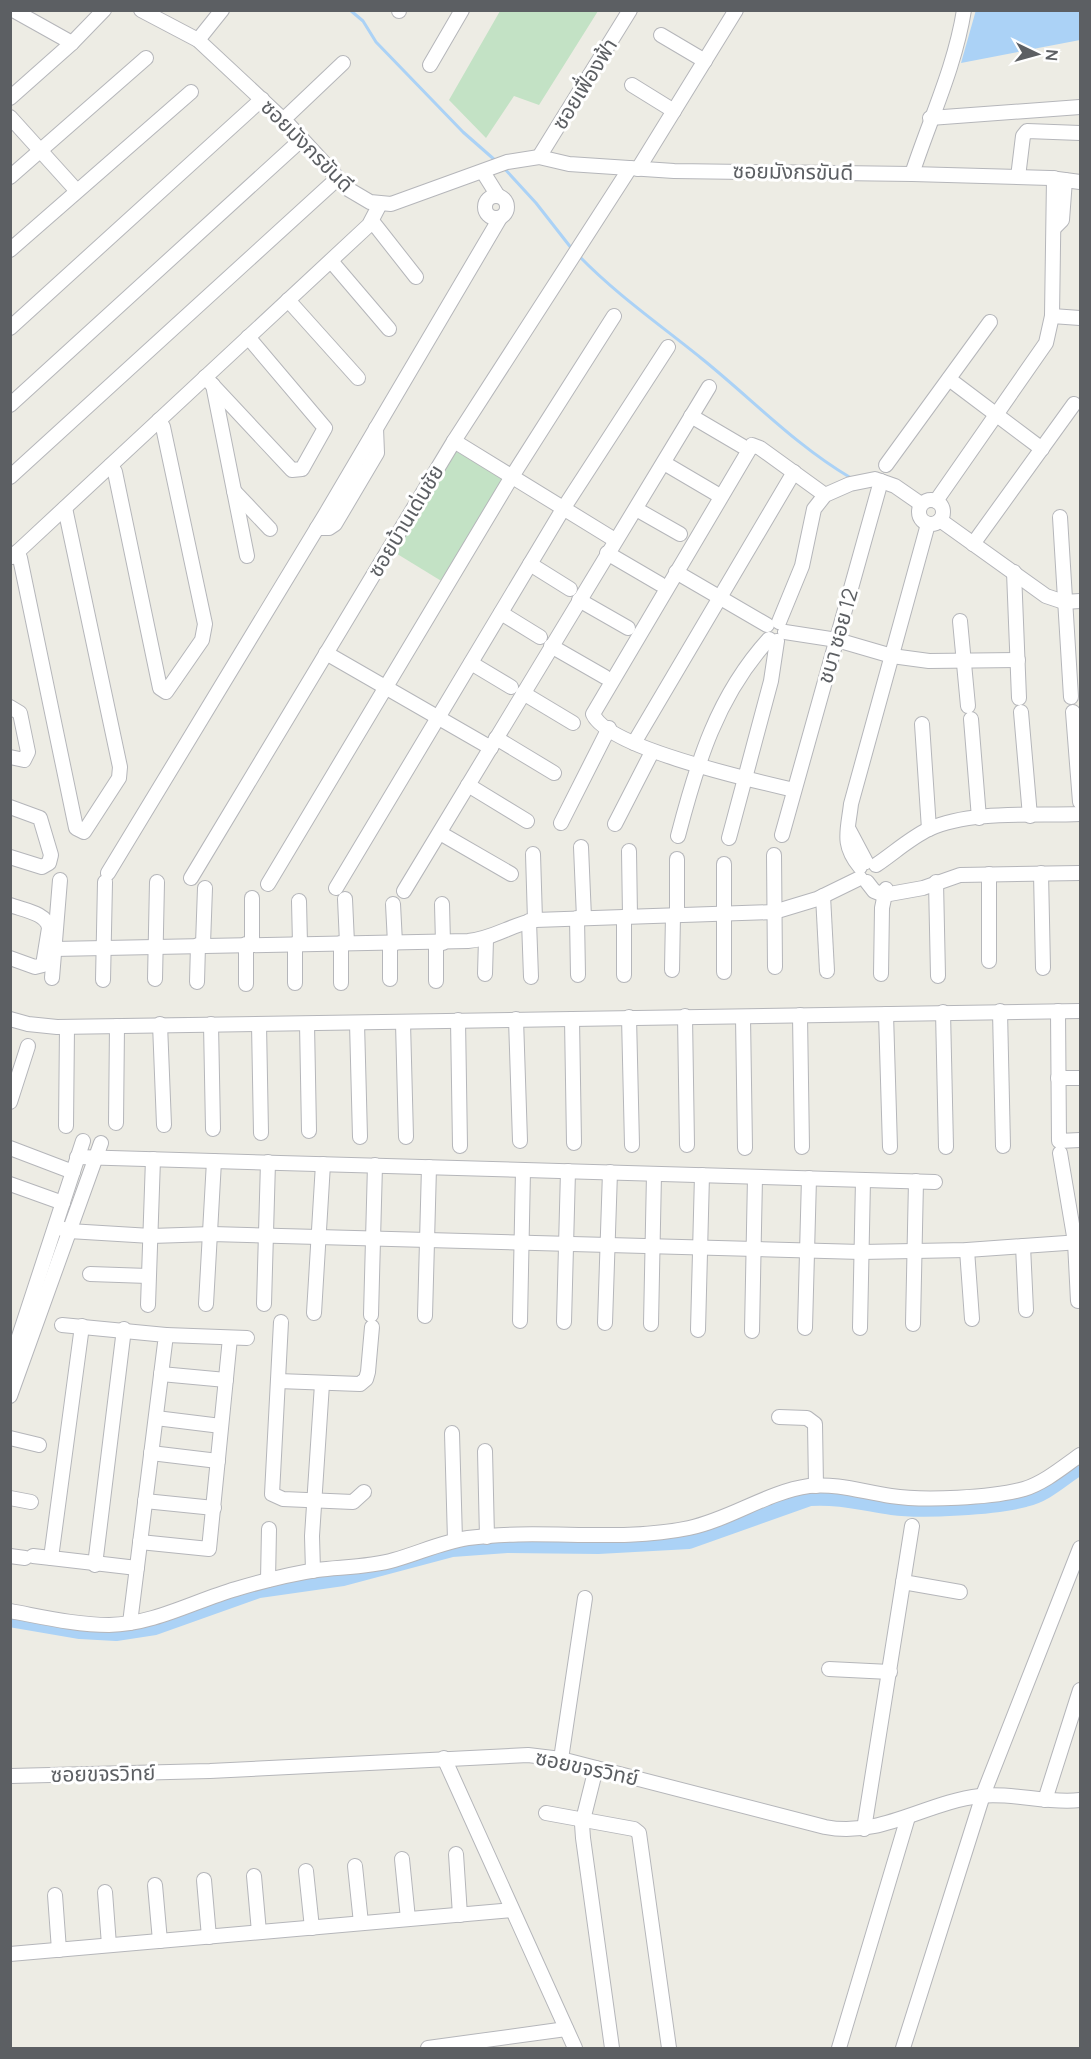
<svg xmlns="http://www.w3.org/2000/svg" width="1091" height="2059" font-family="Manrope,'Noto Sans Thai',sans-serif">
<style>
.green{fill:#c3e2c5}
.water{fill:#abd2f6}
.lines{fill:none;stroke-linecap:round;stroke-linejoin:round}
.stream{stroke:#abd2f6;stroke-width:3}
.river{stroke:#abd2f6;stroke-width:16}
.minor-casing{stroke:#b5b6ba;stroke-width:16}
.minor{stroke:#fff;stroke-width:14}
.labels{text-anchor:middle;stroke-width:6;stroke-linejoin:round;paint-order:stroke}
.street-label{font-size:21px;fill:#5c5f63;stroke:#fff}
</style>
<rect width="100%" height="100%" fill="#edece4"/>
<g class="green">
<polygon points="500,11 598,11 539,105 514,96 486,138 449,100"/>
<polygon points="454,450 504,480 443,582 394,552"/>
</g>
<polygon class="water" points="976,10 1080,11 1080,40 961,63"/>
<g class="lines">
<g class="stream">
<polyline points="350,10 363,21 376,42 463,132 496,161"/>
<polyline points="503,167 536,203 572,249"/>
<path d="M579 256C617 295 659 324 701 358 752 399 795 445 851 478"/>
</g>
<path class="river" d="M10 1619 80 1631 116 1633 155 1627 259 1590 343 1578 452 1549 507 1545 598 1546 689 1541 810 1498C838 1496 864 1503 892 1507 921 1511 997 1507 1025 1499 1047 1494 1062 1478 1080 1467"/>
<g class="minor-casing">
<g id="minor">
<polyline points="13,10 72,43"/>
<polyline points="141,10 198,40 289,125 348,189 370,202 391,204 507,162 539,157 569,164 674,171 912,174 1050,178 1080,182"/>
<polyline points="399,11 399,10"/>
<polyline points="661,35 705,61"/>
<polyline points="198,40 222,10"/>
<polyline points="430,65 462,10"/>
<polyline points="632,85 674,111"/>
<polyline points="10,98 72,43 104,10"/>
<polyline points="10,117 76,190"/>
<polyline points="930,118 1080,107"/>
<polyline points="283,120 343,63"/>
<polyline points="539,157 630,10"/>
<polyline points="638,169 736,10"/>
<polyline points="483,172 498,196"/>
<path d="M912 174C930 119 955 67 964 10"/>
<polyline points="10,177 146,58"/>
<polyline points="1018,177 1023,136 1027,131 1080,133"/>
<circle cx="496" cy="207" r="11"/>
<polyline points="372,221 416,277"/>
<polyline points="1055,227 1062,220 1065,180"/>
<polyline points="10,250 191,92"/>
<polyline points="331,261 389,329"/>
<polyline points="288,300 358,378"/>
<polyline points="1052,316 1080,318"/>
<polyline points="10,328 262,99"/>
<polyline points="205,377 292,470 302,469 325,428 248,337"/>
<polyline points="949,379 1042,449"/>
<polyline points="213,385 247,556"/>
<polyline points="10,405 302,139"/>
<polyline points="691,416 742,446"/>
<polyline points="454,441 615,540"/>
<polyline points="664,463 715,493"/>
<polyline points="111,465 115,472 160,688 166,692 202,640 205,624 163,427 159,420"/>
<polyline points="886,465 990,322"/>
<polyline points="10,477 338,178"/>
<polyline points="234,491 270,529"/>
<circle cx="931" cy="512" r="12"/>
<polyline points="936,501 1046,343 1052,316 1054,178"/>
<polyline points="636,509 680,534"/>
<polyline points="1060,517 1071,697"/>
<polyline points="940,520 1046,596 1064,602 1080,601"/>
<polyline points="317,528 329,528 335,524 377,453 376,428"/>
<polyline points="973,544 1074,404"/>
<polyline points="17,552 20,558 75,823 76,828 84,832 119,778 120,767 65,508"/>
<polyline points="607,553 660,584"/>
<polyline points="12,557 369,225 380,204"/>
<polyline points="530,564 570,589"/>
<polyline points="676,572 767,625"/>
<polyline points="1014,572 1019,698"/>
<polyline points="579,600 628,628"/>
<polyline points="501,613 540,637"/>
<polyline points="960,621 968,706"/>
<polyline points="779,622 802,566 814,509 825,495 850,484 875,479 895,486 921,504"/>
<polyline points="785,632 837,640 892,656 929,661 1018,660"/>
<polyline points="551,646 605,677"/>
<polyline points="326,653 491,748"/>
<polyline points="471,663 511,687"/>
<polyline points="523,693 573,723"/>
<polyline points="10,707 20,713 28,752 24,760 10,757"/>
<polyline points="1021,712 1030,816"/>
<polyline points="1073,712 1080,802"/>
<polyline points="971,719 979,818"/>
<polyline points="922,724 929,829"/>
<polyline points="496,738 554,773"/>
<polyline points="634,743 794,472"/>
<polyline points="468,785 527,821"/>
<path d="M794 790C756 781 607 748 593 714L752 445 760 448 825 495"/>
<polyline points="10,807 40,818 51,855 49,863 42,867 10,857"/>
<polyline points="561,823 609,728"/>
<polyline points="615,824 652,752"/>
<polyline points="848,828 866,862"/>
<polyline points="440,833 511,874"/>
<polyline points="782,835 881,481"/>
<path d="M678 836C697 763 717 696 769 639"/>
<polyline points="729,838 771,681 777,641"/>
<polyline points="581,847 584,918"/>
<polyline points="629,851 630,916"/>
<polyline points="533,854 535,920"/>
<polyline points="774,855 775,967"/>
<polyline points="677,859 677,915"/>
<polyline points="724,864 724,972"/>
<path d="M876 865C894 853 910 838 929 829 971 810 1035 816 1080 814"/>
<path d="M860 867C841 844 848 831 851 804L928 524"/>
<polyline points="108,873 328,510 500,218"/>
<polyline points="1041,873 1043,968"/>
<polyline points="989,874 989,961"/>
<polyline points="191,878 454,441 630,168"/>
<polyline points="867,882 874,891 884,895 923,888 960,875 1080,873"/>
<polyline points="936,882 938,976"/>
<polyline points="268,884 511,478 614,316"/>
<polyline points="336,888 563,509 668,347"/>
<polyline points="404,891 709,387"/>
<polyline points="823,896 827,971"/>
<polyline points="252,898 252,944"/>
<polyline points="345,899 347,943"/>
<polyline points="299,901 300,944"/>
<polyline points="393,904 395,943"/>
<polyline points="442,904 443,943"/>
<path d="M10 905C23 910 47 913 49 928L43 965 35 967 10 958"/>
<polyline points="624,917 624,975"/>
<polyline points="577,918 578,975"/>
<polyline points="529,921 531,977"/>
<polyline points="341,943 341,983"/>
<polyline points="436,943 436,981"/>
<polyline points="203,944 205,888"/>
<polyline points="295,944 295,983"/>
<path d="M54 949 468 941C492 939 511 925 535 920L774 912 817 899 860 878"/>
<polyline points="672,970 673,915"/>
<polyline points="485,974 486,939"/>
<polyline points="881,974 882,908 886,889"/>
<polyline points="52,978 60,880"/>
<polyline points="155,979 157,882"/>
<polyline points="390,979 390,943"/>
<polyline points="103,980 105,882"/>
<polyline points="197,982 198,945"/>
<polyline points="246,984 246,944"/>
<polyline points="1000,1011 1003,1146"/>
<polyline points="1058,1011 1059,1141 1080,1140"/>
<polyline points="943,1012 946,1147"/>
<polyline points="886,1014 890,1147"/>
<polyline points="800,1015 802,1147"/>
<polyline points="685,1016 687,1145"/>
<polyline points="629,1017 632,1145"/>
<polyline points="743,1017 745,1148"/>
<polyline points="10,1019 28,1024 57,1027 1080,1011"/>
<polyline points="516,1019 520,1141"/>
<polyline points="572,1019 574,1143"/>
<polyline points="458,1020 460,1146"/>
<polyline points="357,1023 360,1137"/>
<polyline points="403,1023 406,1137"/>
<polyline points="160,1024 164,1125"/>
<polyline points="211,1024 213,1129"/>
<polyline points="259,1024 261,1133"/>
<polyline points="307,1024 309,1131"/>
<polyline points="1058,1078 1080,1078"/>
<polyline points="10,1102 28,1046"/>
<polyline points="116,1123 117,1026"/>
<polyline points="66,1126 67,1027"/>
<polyline points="10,1148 73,1172"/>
<polyline points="1060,1153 1075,1242 1078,1301"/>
<polyline points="77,1157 935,1182"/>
<polyline points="10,1184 63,1203"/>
<polyline points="57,1227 69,1231 151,1236 212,1234 861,1252 967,1250 1080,1242"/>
<polyline points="1023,1246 1026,1310"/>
<polyline points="967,1250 972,1319"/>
<polyline points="90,1274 148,1276"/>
<polyline points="206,1304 214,1161"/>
<polyline points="264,1304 268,1162"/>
<polyline points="148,1305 153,1159"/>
<polyline points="314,1313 323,1164"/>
<polyline points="371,1315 375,1165"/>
<polyline points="425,1316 429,1167"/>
<polyline points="520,1321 523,1170"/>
<polyline points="281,1322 272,1494 283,1499 353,1502 364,1492"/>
<polyline points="564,1322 568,1171"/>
<polyline points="605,1323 610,1172"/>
<polyline points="651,1324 654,1174"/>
<polyline points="913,1324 916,1181"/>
<polyline points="62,1325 166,1335 130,1623"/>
<polyline points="82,1326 51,1558 137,1568"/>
<polyline points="805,1328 809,1178"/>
<polyline points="860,1328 863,1180"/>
<polyline points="698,1330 702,1175"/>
<polyline points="752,1331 755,1177"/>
<polyline points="166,1335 247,1338"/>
<polyline points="10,1364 83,1141"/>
<polyline points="161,1374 226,1380"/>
<polyline points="278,1381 360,1384 366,1379 368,1372 372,1327"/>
<polyline points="10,1396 101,1143"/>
<polyline points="779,1417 807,1418 815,1424 816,1486"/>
<polyline points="156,1418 221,1426"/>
<polyline points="452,1433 455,1540"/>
<polyline points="10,1438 39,1445"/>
<polyline points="485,1451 487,1537"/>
<polyline points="151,1453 218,1461"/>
<polyline points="10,1498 31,1502"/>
<polyline points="145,1501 214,1508"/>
<polyline points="140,1542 209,1549 230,1338"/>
<polyline points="10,1556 25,1558"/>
<polyline points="33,1556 51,1558"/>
<polyline points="95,1565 124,1329"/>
<polyline points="313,1571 312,1536 322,1384"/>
<polyline points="268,1580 269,1529"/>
<polyline points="903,1582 960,1592"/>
<path d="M10 1611C43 1617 76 1625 109 1625 155 1624 194 1601 236 1589 263 1581 290 1574 317 1570 342 1567 370 1567 394 1560 419 1553 442 1542 468 1538 541 1528 617 1543 689 1528 731 1519 767 1492 809 1486 838 1483 863 1492 891 1496 923 1501 993 1498 1024 1489 1044 1483 1063 1467 1080 1455"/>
<polyline points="829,1669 890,1672"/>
<polyline points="444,1758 575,2048"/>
<polyline points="561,1759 585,1598"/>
<polyline points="596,1768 582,1824 583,1838 612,2048"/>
<path d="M10 1776 210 1771 528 1755 561 1759 825 1827C881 1838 926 1802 980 1796 1013 1792 1047 1804 1080 1800"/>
<polyline points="1045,1800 1080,1690"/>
<polyline points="546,1813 634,1829 639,1833 669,2048"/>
<polyline points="864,1829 912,1526"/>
<polyline points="456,1854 460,1915"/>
<polyline points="402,1859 408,1919"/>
<polyline points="355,1866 361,1923"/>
<polyline points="306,1871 312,1928"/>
<polyline points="254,1876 259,1932"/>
<polyline points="204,1880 209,1937"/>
<polyline points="155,1885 160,1941"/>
<polyline points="105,1892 109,1945"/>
<polyline points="55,1895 59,1950"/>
<polyline points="10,1954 512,1910"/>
<polyline points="428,2048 566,2029"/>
<polyline points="839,2048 908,1817"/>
<polyline points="903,2048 983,1795 1080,1548"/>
</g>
</g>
<use href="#minor" class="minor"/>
</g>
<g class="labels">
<g class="street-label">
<text transform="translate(585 84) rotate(-58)" y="7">ซอยเฟื่องฟ้า</text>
<text transform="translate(307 146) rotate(45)" y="7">ซอยมังกรขันดี</text>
<text transform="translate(793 172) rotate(1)" y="7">ซอยมังกรขันดี</text>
<text transform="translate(406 521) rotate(-59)" y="7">ซอยบ้านเด่นชัย</text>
<text transform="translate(838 636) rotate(-74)" y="7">ชบา ซอย 12</text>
<text transform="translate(587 1768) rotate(12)" y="7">ซอยขจรวิทย์</text>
<text transform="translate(103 1774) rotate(-1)" y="7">ซอยขจรวิทย์</text>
</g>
</g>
<rect width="1091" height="2059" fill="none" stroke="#5c5f63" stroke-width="24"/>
<g transform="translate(1037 54) rotate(95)" stroke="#ffffff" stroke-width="4.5" paint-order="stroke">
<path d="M0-4.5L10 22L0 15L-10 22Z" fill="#5c5f63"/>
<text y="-9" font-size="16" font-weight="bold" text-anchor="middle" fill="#5c5f63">N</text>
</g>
</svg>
